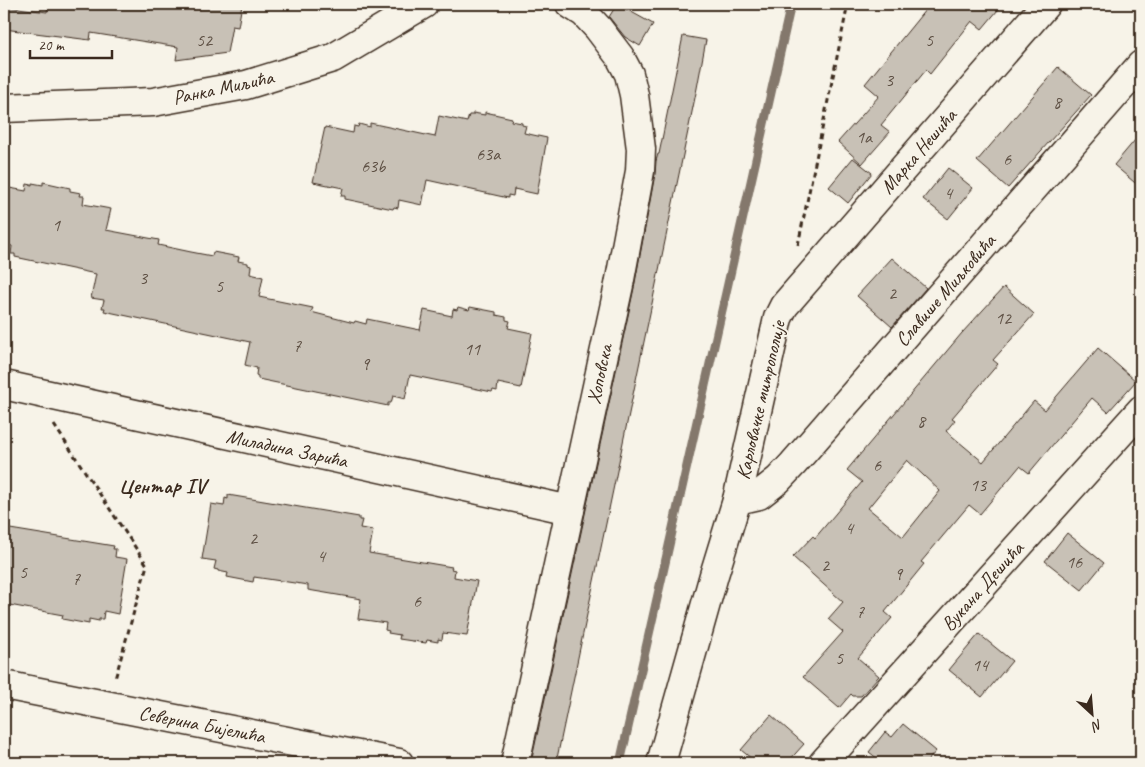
<svg xmlns="http://www.w3.org/2000/svg" width="1145" height="767" font-family="Caveat,sans-serif">
<style>
.lines{fill:none;stroke-linecap:round;stroke-linejoin:round}
.stream{stroke:#84786c;stroke-width:9}
.building{fill:#c8c1b6;stroke:#3b2a1e;fill-rule:evenodd}
.minor-casing{stroke:#3b2a1e;stroke-width:31}
.path{stroke:#3b2a1e;stroke-width:3;stroke-dasharray:5 4;stroke-linecap:butt}
.minor{stroke:#f7f3e8;stroke-width:28}
.labels{text-anchor:middle;stroke-width:4;stroke-linejoin:round;paint-order:stroke}
.number-label{font-size:18px;fill:#5e5044}
.street-label{font-size:20px;fill:#3b2a1e;stroke:#f7f3e8}
.neighbourhood-label{font-size:21px;font-weight:bold;fill:#3b2a1e;stroke:#f7f3e8}
</style>
<rect width="100%" height="100%" fill="#f7f3e8"/>
<filter id="ink" filterUnits="userSpaceOnUse"><feTurbulence type="fractalNoise" baseFrequency=".02" numOctaves="2"/><feDisplacementMap in="SourceGraphic" scale="10" xChannelSelector="R" yChannelSelector="G"/><feConvolveMatrix kernelMatrix="1 2 1 2 8 2 1 2 1" color-interpolation-filters="sRGB"/></filter>
<g filter="url(#ink)">
<g class="lines">
<polyline class="stream" points="620,763 791,4"/>
</g>
<g class="building">
<polygon points="48,4 242,4 238,27 232,26 227,53 176,60 178,47 91,33 90,40 4,29 4,6 47,12"/>
<polygon points="617,4 653,24 640,46 625,37 609,17"/>
<polygon points="930,4 1003,4 982,29 972,21 930,74 926,70 881,125 890,132 862,164 838,142 879,96 865,84"/>
<polygon points="683,36 706,40 697,88 556,763 531,763 634,288 655,174 656,161 658,154 659,154"/>
<polygon points="1058,67 1091,95 1008,188 977,161"/>
<polygon points="485,112 512,118 511,121 522,123 522,125 526,126 524,133 547,138 537,194 514,189 513,196 508,195 508,198 427,180 422,205 399,200 398,208 394,207 393,209 345,199 345,196 341,196 343,188 313,182 325,127 353,133 354,126 358,127 359,124 370,127 370,123 435,137 439,116 467,122 469,115 473,115 473,113 485,115"/>
<polygon points="1141,133 1141,188 1114,165"/>
<polygon points="853,158 872,173 848,203 829,187"/>
<polygon points="948,168 973,188 948,219 923,199"/>
<polygon points="43,182 70,188 70,191 81,193 80,196 84,196 83,204 111,209 106,230 159,240 158,245 191,252 212,256 213,252 239,257 238,261 248,263 248,265 251,266 250,274 263,277 259,297 313,308 311,312 354,323 355,321 366,324 367,319 420,330 424,310 452,316 453,309 457,310 458,307 469,310 470,307 496,312 496,315 506,317 506,320 510,321 508,328 532,333 521,388 498,383 497,391 493,390 492,392 410,375 405,399 393,396 391,403 388,403 388,406 258,379 258,376 256,375 257,368 245,365 250,342 104,311 105,308 102,308 104,300 91,298 96,274 15,257 15,254 11,254 12,246 4,244 4,187 26,191 27,184 32,185 32,183 43,185"/>
<polygon points="892,258 926,288 892,327 857,296"/>
<path d="M1004 287 1034 314 993 360 998 364 952 418 955 420 946 431 983 462 1034 401 1045 410 1098 348 1136 381 1108 412 1092 398 1029 473 1020 466 980 514 969 505 921 562 924 564 885 612 892 618 858 658 879 676 861 696H853L851 694 839 708 803 677 843 632 828 619 843 602 793 557 813 536 815 538 862 482 847 470 962 333ZM907 460 940 491 903 537 868 508Z"/>
<polygon points="228,495 359,517 359,520 362,520 360,528 373,530 369,553 452,567 451,569 455,570 454,577 477,581 467,636 443,633 442,640 438,639 438,642 427,640 426,643 399,639 400,635 388,633 389,631 385,630 386,623 358,619 361,599 308,590 308,585 254,577 253,582 227,577 228,573 218,571 218,570 214,569 216,561 202,559 211,504 224,506 225,498 228,499"/>
<polygon points="4,528 114,546 113,549 116,549 115,557 127,559 118,614 104,611 103,619 99,619 99,621 89,619 89,624 62,619 63,615 4,604"/>
<polygon points="1067,533 1104,563 1082,590 1045,561"/>
<polygon points="979,634 1012,661 982,697 949,670"/>
<polygon points="771,715 804,744 787,763 757,763 741,750"/>
<polygon points="903,724 936,751 926,763 883,763 869,752 885,732 892,737"/>
</g>
<g class="lines">
<g class="minor-casing">
<g id="minor">
<polyline points="4,108 153,102 246,85 333,58 424,4"/>
<polyline points="4,385 570,510"/>
<polyline points="737,500 759,495 778,480 793,464 1141,65"/>
<polyline points="4,685 399,763"/>
<polyline points="515,763 619,285 640,171 641,149 634,95 629,74 620,57 598,28 584,13 570,4"/>
<polyline points="661,763 714,575 737,500 778,318 784,306 1046,4"/>
<polyline points="823,763 1141,410"/>
</g>
</g>
<g class="path">
<polyline points="798,245 848,4"/>
<polyline points="54,425 147,565 115,679"/>
</g>
<use href="#minor" class="minor"/>
</g>
</g>
<g class="labels">
<g class="number-label">
<text x="204" y="46">52</text>
<text x="929" y="46">5</text>
<text x="889" y="86">3</text>
<text x="1057" y="108">8</text>
<text x="864" y="143">1a</text>
<text x="488" y="160">63a</text>
<text x="1007" y="165">6</text>
<text x="373" y="172">63b</text>
<text x="948" y="199">4</text>
<text x="56" y="231">1</text>
<text x="143" y="284">3</text>
<text x="219" y="292">5</text>
<text x="892" y="299">2</text>
<text x="1003" y="324">12</text>
<text x="297" y="352">7</text>
<text x="472" y="355">11</text>
<text x="365" y="370">9</text>
<text x="921" y="427">8</text>
<text x="877" y="471">6</text>
<text x="978" y="491">13</text>
<text x="849" y="534">4</text>
<text x="253" y="544">2</text>
<text x="321" y="562">4</text>
<text x="1074" y="568">16</text>
<text x="825" y="571">2</text>
<text x="23" y="578">5</text>
<text x="898" y="580">9</text>
<text x="76" y="585">7</text>
<text x="417" y="607">6</text>
<text x="860" y="618">7</text>
<text x="839" y="664">5</text>
<text x="980" y="671">14</text>
</g>
<g class="street-label">
<text transform="translate(223 87) rotate(-12)" y="7">Ранка Миљића</text>
<text transform="translate(918 151) rotate(-49)" y="7">Марка Нешића</text>
<text transform="translate(945 290) rotate(-49)" y="7">Славише Миљковића</text>
<text transform="translate(599 374) rotate(-78)" y="7">Хоповска</text>
<text transform="translate(760 400) rotate(-77)" y="7">Карловачке митрополије</text>
<text transform="translate(287 448) rotate(12)" y="7">Миладина Зарића</text>
<text transform="translate(982 586) rotate(-48)" y="7">Вукана Дешића</text>
<text transform="translate(202 724) rotate(11)" y="7">Северина Бијелића</text>
</g>
<g class="neighbourhood-label">
<text x="162" y="493">Центар IV</text>
</g>
</g>
<rect width="1145" height="767" fill="none" stroke="#f7f3e8" stroke-width="20"/>
<rect x="10" y="10" width="1125" height="747" fill="none" stroke="#3b2a1e" stroke-width="2" filter="url(#ink)"/>
<g transform="translate(1092 714) rotate(154)" stroke="#f7f3e8" stroke-width="4" paint-order="stroke">
<path d="M0-4L9 19L0 12L-9 19Z" fill="#3b2a1e"/>
<text y="-8" font-size="14" font-weight="bold" text-anchor="middle" fill="#3b2a1e">N</text>
</g>
<path d="M30 50v8h82v-8" fill="none" stroke="#3b2a1e" stroke-width="2.5"/>
<text x="38" y="50" font-size="15" fill="#3b2a1e" stroke="#f7f3e8" stroke-width="4" paint-order="stroke">20 m</text>
</svg>
